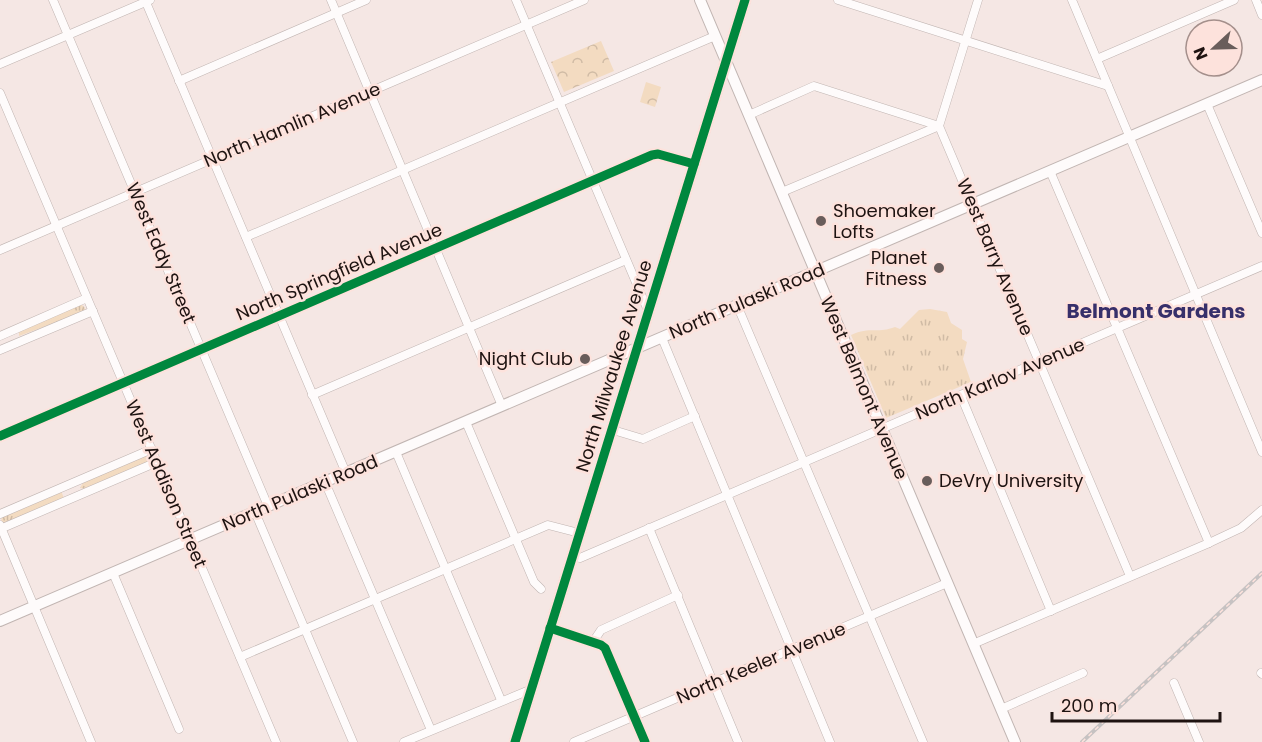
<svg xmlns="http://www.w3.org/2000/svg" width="1262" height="742" font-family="Poppins,sans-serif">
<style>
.grass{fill:url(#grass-tufts)}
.park{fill:url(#park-crowns)}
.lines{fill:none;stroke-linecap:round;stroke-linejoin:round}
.minor-casing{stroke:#c1b5b2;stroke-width:9}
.major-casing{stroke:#c1b5b2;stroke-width:12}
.minor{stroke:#fefbfb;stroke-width:8}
.major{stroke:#fefbfb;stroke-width:10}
.rail-casing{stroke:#c6c2c2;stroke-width:4}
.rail{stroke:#fde2dc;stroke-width:1.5;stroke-dasharray:4.5;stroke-linecap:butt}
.cycleway-casing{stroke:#fde2dc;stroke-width:13}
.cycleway{stroke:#00873e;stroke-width:9}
.poi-dot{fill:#695d5b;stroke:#fde2dc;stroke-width:2}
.labels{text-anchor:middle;stroke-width:5;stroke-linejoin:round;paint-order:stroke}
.street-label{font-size:18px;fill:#1e1311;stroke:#fde2dc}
.poi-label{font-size:18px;fill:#1e1311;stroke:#fde2dc;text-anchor:start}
.neighbourhood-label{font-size:20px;font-weight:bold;fill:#372f6a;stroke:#fde2dc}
</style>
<defs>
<pattern id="grass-tufts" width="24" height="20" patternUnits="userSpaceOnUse" patternTransform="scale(1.5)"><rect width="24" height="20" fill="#f3dbc1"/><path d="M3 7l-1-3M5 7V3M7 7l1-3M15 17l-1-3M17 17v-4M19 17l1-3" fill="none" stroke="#d0bba5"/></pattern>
<pattern id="park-crowns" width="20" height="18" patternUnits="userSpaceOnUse" patternTransform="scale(1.5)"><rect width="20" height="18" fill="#f3dbc1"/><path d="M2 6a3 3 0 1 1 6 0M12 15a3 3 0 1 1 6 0" fill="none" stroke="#d0bba5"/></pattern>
</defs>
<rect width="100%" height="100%" fill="#f5e7e4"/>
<g class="grass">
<polygon points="81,304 85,308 84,312 19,336 19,331"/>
<path d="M930 309 947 312 951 323 962 330V339L967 342 963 359 971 382 886 418 851 335C871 326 876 334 895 327L900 329 919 310Z"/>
<polygon points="147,454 148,463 87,489 80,488 84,481"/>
<polygon points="61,491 64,498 5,524 1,523 2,516"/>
</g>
<g class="park">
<polygon points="601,41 614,71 564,92 551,62"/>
<polygon points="646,82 661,87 655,107 640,102"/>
</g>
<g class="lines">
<g class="minor-casing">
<g id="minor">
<polyline points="53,0 268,506"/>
<polyline points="145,0 346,473"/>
<polyline points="331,0 502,406"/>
<polyline points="516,0 649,313"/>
<polyline points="838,0 1108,86"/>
<polyline points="978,0 939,126 1130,576"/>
<polyline points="1072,0 1262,452"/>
<polyline points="1256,0 1262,15"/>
<polyline points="1097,59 1234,0"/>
<polyline points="0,64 150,0"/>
<polyline points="179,81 366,0"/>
<polyline points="0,93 276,742"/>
<polyline points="1207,104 1262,233"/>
<polyline points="749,115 814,86 939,126"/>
<polyline points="1050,171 1209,543"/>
<polyline points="782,192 939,126"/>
<polyline points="246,237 715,36"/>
<polyline points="0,250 584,0"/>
<polyline points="737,305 923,742"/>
<polyline points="0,336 87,298"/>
<polyline points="662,338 830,742"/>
<polyline points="0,350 93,311"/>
<polyline points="312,395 626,260"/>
<polyline points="961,396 1051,611"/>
<polyline points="466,422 534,582 541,589"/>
<polyline points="613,430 643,439 695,416"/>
<polyline points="0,436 652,155 658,154 694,164"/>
<polyline points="396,452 501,700"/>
<polyline points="325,482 431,730"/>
<polyline points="255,512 353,742"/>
<polyline points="0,514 152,449"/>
<polyline points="0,525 91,742"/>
<polyline points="649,528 738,742"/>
<polyline points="0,529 157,462"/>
<polyline points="572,556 580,558 1262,266"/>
<polyline points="113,573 179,729"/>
<polyline points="550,628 601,645 605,648 645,742"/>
<polyline points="593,642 601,630 678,595"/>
<polyline points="973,644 1209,543 1241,528 1262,510"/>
<polyline points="240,657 548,525 579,533"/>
<polyline points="1261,673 1262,674"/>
<polyline points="1174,683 1199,742"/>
<polyline points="1001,709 1083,673"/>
<polyline points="404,742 532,689"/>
<polyline points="574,742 947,583"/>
</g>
</g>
<g class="major-casing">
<g id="major">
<polyline points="700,0 1015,742"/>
<polyline points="0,621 1262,80"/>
<polyline points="515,742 745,0"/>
</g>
</g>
<use href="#minor" class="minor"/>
<use href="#major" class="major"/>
<g class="rail-casing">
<polyline id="rail" points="1082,742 1262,573"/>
</g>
<use href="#rail" class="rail"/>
<g class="cycleway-casing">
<g id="cycleway">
<polyline points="0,436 652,155 658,154 694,164"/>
<polyline points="550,628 601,645 605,648 645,742"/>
<polyline points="515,742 745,0"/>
</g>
</g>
<use href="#cycleway" class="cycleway"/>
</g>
<g class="poi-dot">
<circle cx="821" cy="221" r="6"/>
<circle cx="939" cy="268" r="6"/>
<circle cx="585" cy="359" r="6"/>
<circle cx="927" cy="481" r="6"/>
</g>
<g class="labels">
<g class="street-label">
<text transform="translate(292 125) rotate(-23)" y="6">North Hamlin Avenue</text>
<text transform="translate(161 253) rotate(67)" y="6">West Eddy Street</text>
<text transform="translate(995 257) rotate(67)" y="6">West Barry Avenue</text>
<text transform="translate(339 272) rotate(-23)" y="6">North Springfield Avenue</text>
<text transform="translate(747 301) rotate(-23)" y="6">North Pulaski Road</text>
<text transform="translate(614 366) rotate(-73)" y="6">North Milwaukee Avenue</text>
<text transform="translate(1000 379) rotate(-23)" y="6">North Karlov Avenue</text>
<text transform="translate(864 388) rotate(67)" y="6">West Belmont Avenue</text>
<text transform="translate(166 484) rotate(67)" y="6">West Addison Street</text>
<text transform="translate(300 493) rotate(-23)" y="6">North Pulaski Road</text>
<text transform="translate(761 663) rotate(-23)" y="6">North Keeler Avenue</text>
</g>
<g class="poi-label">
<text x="833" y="217">Shoemaker<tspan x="833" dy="21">Lofts</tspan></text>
<text x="927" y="264" text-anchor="end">Planet<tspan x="927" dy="21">Fitness</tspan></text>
<text x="573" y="365" text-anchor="end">Night Club</text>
<text x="939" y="487">DeVry University</text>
</g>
<g class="neighbourhood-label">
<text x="1156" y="318">Belmont Gardens</text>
</g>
</g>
<g transform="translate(1214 48) rotate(248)"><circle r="28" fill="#fde2dc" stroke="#a48f8b" stroke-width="1.5"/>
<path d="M0-4.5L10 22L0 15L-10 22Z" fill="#695d5b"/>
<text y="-9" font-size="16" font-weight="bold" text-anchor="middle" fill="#1e1311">N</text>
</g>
<path d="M1052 712v9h168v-9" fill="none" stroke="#1e1311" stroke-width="3"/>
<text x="1061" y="712" font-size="18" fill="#1e1311" stroke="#fde2dc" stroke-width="4.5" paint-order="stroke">200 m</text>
</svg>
